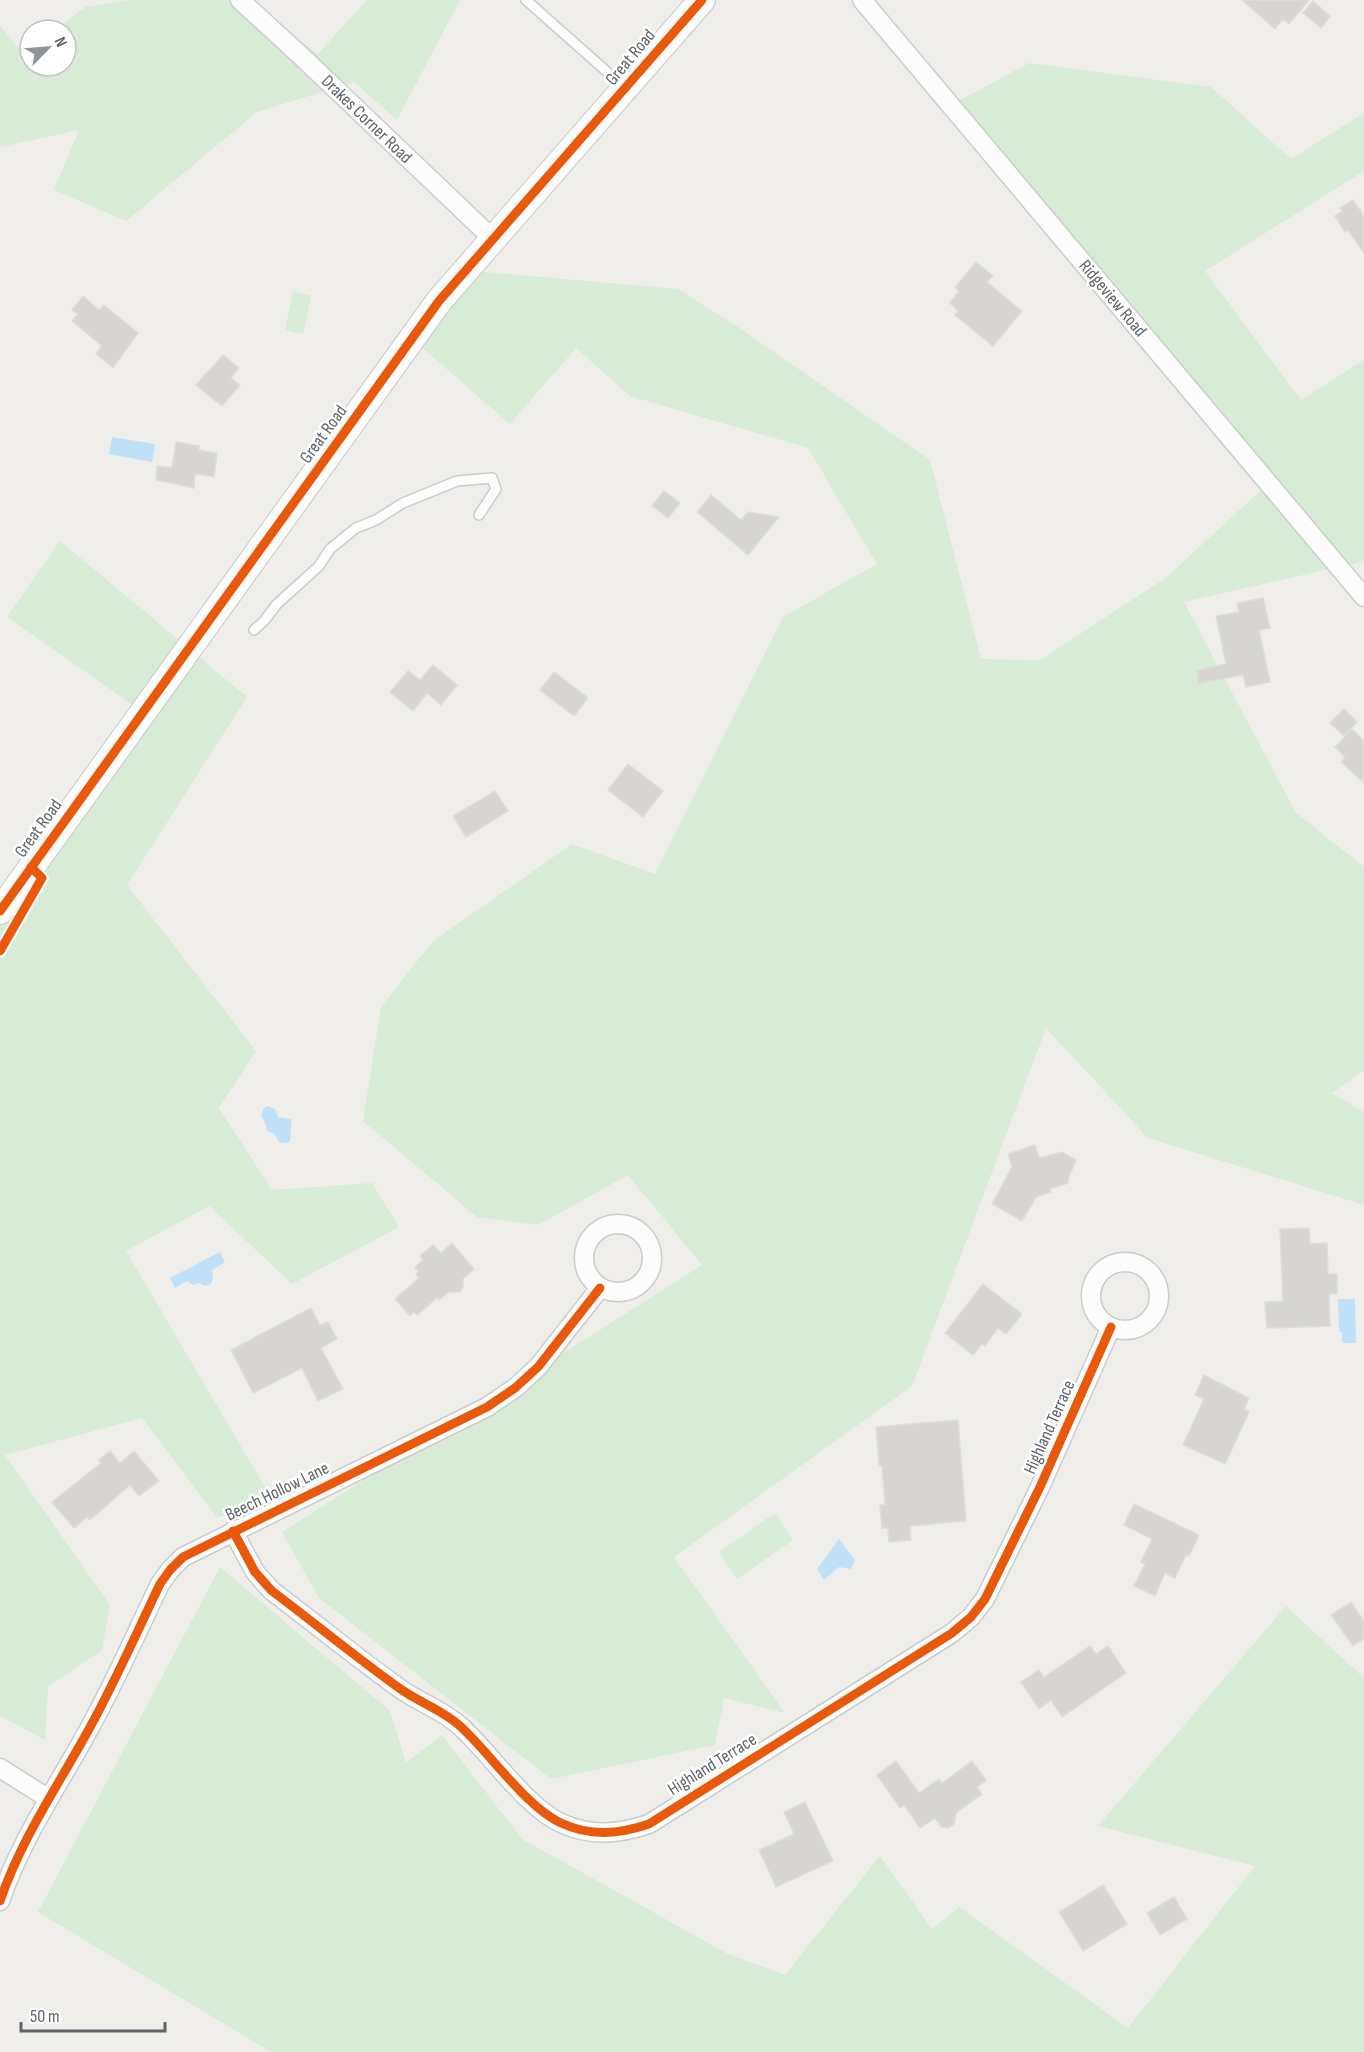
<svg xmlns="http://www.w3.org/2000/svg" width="1364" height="2052" font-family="'Sofia Sans Condensed',sans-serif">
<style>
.green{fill:#d8ebd6}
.water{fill:#bfe0f9}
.building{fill:#d6d5d3;stroke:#deddd9;stroke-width:1.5}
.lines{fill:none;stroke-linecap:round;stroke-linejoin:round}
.lane-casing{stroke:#cbcccc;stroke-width:12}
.street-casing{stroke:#cbcccc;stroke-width:21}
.secondary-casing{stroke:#cacacb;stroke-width:28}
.lane{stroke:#fdfcfc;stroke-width:9}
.street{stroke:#fdfcfc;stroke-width:18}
.secondary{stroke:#fdfcfc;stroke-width:26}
.cycleway-casing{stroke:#fff;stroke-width:13}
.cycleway{stroke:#e8590c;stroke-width:9}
.labels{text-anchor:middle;stroke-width:5;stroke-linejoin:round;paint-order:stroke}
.street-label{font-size:18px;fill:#5f6368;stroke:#fff}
</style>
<rect width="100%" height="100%" fill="#efeeea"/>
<g class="green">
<polygon points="130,0 246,0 318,54 367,0 460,0 397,120 354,82 257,112 126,221 54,190 79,130 0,147 0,26 24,54 30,49 30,66 66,66 66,30 55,30 85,7"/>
<polygon points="1029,63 1211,87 1291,159 1364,113 1364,171 1205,271 1301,400 1364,360 1364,561 1184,602 1296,813 1364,867 1364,1070 1332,1093 1364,1112 1364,1205 1148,1138 1046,1028 912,1386 674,1557 785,1713 724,1698 715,1745 551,1779 319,1598 282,1532 702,1265 628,1175 538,1225 477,1217 363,1121 381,1007 433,941 572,844 655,874 783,617 877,564 808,448 630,396 576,348 510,424 411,338 474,271 678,289 738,327 930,460 981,659 1040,660 1167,577 1261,490 947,107"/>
<polygon points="293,292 311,296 303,334 285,330"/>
<polygon points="60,541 247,697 127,885 256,1051 219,1108 272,1190 372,1183 399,1227 292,1284 209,1206 126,1251 269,1494 217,1518 142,1418 5,1455 110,1605 102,1650 48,1687 45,1740 0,1716 0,896 144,713 7,617"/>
<polygon points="775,1513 793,1540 737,1579 719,1552"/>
<polygon points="220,1567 390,1711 406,1763 442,1735 522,1839 728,1954 785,1975 880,1856 932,1929 959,1907 1128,2028 1255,1866 1098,1826 1286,1606 1364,1678 1364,2052 271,2052 38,1912"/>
</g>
<g class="water">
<polygon points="112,437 155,444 152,462 109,454"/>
<path d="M267 1106 275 1109 278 1117 291 1119C292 1122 291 1125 291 1129 290 1138 293 1146 279 1142L275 1134 267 1131 266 1125 261 1115 264 1108Z"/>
<polygon points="220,1252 225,1262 212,1270 213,1277 211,1284 205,1286 199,1283 193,1285 187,1281 175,1288 170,1278"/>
<polygon points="1338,1299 1355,1299 1356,1343 1342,1343 1342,1332 1339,1331"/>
<polygon points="839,1539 855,1560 851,1569 839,1567 824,1580 817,1569"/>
</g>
<g class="building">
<polygon points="1242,0 1309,0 1289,24 1283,19 1275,29"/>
<polygon points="1313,1 1330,16 1321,28 1303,13"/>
<polygon points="1353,200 1364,216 1364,253 1348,230 1345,232 1335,216 1342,211 1340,208"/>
<polygon points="976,262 993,276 987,282 1022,311 993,346 955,315 958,311 950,303 959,291 955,287"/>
<polygon points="83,296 99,310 104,305 138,333 113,368 96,354 102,346 72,321 78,314 72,310"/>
<polygon points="223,355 239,368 231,378 240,385 222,406 196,385"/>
<polygon points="176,442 199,446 199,450 217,453 214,477 195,474 194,488 156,480 157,466 172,468"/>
<polygon points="664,491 680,503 668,518 652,506"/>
<polygon points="711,495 741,520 748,512 779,517 748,555 697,512"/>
<polygon points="1263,598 1270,628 1259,630 1270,682 1246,687 1243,675 1199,683 1197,670 1226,664 1216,616 1239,612 1237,603"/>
<polygon points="433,665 457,685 441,705 427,693 413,711 390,692 408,671 420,680"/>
<polygon points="554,672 588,698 574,716 540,690"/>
<polygon points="1344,709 1357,722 1344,736 1330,723"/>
<polygon points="1352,729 1364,741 1364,783 1341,762 1345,757 1335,747"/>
<polygon points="628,764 663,791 643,817 608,790"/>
<polygon points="495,791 508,811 466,837 453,816"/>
<polygon points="1035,1145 1039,1158 1062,1152 1076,1160 1069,1176 1068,1183 1050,1189 1051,1192 1036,1197 1022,1221 992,1204 1012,1167 1008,1154"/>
<polygon points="1309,1228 1310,1244 1327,1243 1328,1274 1337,1274 1337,1294 1329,1294 1330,1326 1267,1328 1265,1302 1283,1301 1280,1229"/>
<polygon points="452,1243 474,1269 463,1279 463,1287 460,1292 449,1292 439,1300 437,1298 417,1315 414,1312 410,1316 395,1299 419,1278 416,1274 419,1272 415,1267 423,1260 420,1256 433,1245 441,1253"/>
<polygon points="983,1284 1022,1314 1006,1334 998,1328 985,1346 982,1344 973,1355 945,1333"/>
<polygon points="311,1308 320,1325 328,1322 337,1339 321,1348 343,1389 318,1401 302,1368 253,1393 231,1350"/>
<polygon points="1204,1375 1249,1398 1244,1409 1249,1412 1225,1464 1183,1445 1204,1399 1195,1395"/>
<polygon points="958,1420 966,1521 910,1526 911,1540 889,1542 888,1528 882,1528 880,1505 885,1505 882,1466 879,1466 876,1427"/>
<polygon points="110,1451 120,1463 134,1451 159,1481 139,1496 130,1485 90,1520 87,1517 74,1528 52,1502 101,1463 99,1460"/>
<polygon points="1134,1504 1199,1535 1189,1556 1186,1555 1175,1578 1165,1573 1155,1596 1134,1586 1145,1564 1141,1562 1152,1539 1124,1525"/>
<polygon points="1351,1602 1364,1621 1364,1639 1353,1646 1331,1615"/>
<polygon points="1090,1646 1096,1654 1108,1646 1126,1673 1062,1717 1051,1700 1039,1709 1021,1682 1039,1670 1044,1677"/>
<polygon points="896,1761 919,1793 939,1779 942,1783 972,1761 986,1780 977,1787 982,1794 956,1813 954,1824 948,1828 941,1827 935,1818 920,1828 904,1805 900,1808 877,1775"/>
<polygon points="805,1802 833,1861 776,1887 759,1850 794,1834 784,1812"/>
<polygon points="1103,1885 1127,1924 1083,1951 1059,1912"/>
<polygon points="1174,1897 1187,1919 1160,1935 1147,1913"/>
</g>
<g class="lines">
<g class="lane-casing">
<g id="lane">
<polyline points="526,0 623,86"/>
<polyline points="254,630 264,621 277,604 319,566 330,549 356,528 376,520 403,503 457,481 492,478 496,489 479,515"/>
</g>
</g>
<g class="street-casing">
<g id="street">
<polyline points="240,0 300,55 493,239"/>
<polyline points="862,0 1364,597"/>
<circle cx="618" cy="1258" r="34"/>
<circle cx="1125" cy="1296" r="34"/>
<path d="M233 1531 255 1572 272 1591C316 1624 358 1659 402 1690 421 1703 444 1711 460 1726 490 1753 526 1807 561 1823 591 1837 619 1834 649 1824L952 1633 971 1617 985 1599 1040 1487 1111 1327"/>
<polyline points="0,1768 49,1799"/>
<path d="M0 1901C21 1839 58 1786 89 1729 115 1682 137 1632 160 1584L170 1570 183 1557 487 1407 515 1388 538 1367 600 1288"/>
</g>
</g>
<g class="secondary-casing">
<polyline id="secondary" points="0,911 439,301 702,0"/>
</g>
<use href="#lane" class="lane"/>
<use href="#street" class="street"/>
<use href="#secondary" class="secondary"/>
<g class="cycleway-casing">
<g id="cycleway">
<polyline points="0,911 439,301 702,0"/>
<polyline points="0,951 42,878 31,867"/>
<path d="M233 1531 255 1572 272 1591C316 1624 358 1659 402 1690 421 1703 444 1711 460 1726 490 1753 526 1807 561 1823 591 1837 619 1834 649 1824L952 1633 971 1617 985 1599 1040 1487 1111 1327"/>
<path d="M0 1901C21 1839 58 1786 89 1729 115 1682 137 1632 160 1584L170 1570 183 1557 487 1407 515 1388 538 1367 600 1288"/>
</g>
</g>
<use href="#cycleway" class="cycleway"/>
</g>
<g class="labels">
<g class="street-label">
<text transform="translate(630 57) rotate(-50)" y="6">Great Road</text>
<text transform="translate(367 119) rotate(44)" y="6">Drakes Corner Road</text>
<text transform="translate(1113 298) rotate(50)" y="6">Ridgeview Road</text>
<text transform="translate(323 434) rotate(-54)" y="6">Great Road</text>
<text transform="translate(38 828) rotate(-54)" y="6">Great Road</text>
<text transform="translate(1049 1427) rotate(-66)" y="6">Highland Terrace</text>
<text transform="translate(277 1491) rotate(-26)" y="6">Beech Hollow Lane</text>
<text transform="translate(712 1764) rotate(-32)" y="6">Highland Terrace</text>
</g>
</g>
<g transform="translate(48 48) rotate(65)"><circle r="28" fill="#ffffff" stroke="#bfc1c3" stroke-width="1.5"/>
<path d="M0-4.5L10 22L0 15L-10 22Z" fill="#919496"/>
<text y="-9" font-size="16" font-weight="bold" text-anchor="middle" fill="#5f6368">N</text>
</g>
<path d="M21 2022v9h144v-9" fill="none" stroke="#5f6368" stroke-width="3"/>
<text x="30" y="2022" font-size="18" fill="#5f6368" stroke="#ffffff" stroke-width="4.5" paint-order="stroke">50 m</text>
</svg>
